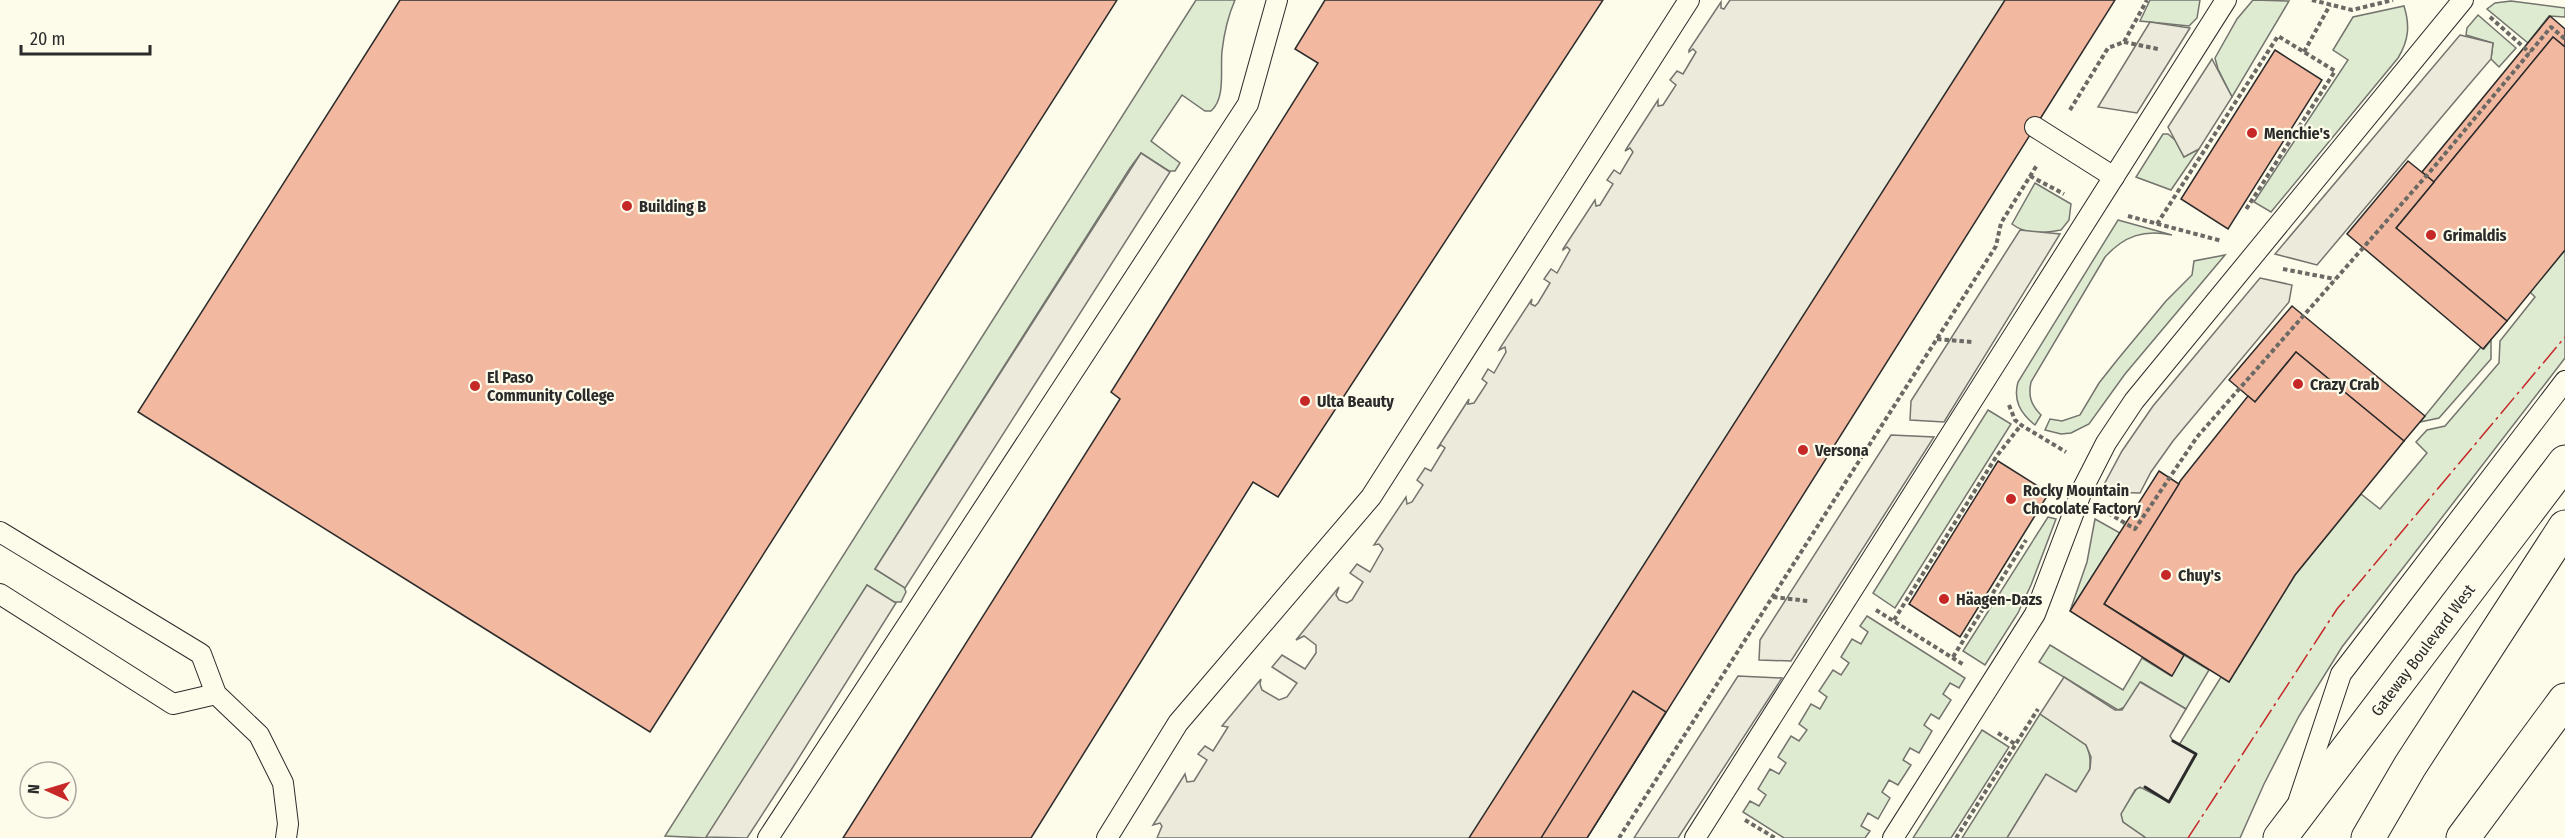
<svg xmlns="http://www.w3.org/2000/svg" width="2565" height="838" font-family="'Fira Sans Condensed',sans-serif">
<style>
.green{fill:#deebd1;stroke:#74746e;stroke-width:1.5}
.parking{fill:#eceadb;stroke:#74746e;stroke-width:1.5}
.building{fill:#f2b8a0;stroke:#2b2b2b;stroke-width:1.5}
.lines{fill:none;stroke-linecap:round;stroke-linejoin:round}
.lane-casing{stroke:#2b2b2b;stroke-width:22}
.secondary-casing{stroke:#2b2b2b;stroke-width:35}
.highway-casing{stroke:#2b2b2b;stroke-width:35}
.path{stroke:#6a6964;stroke-width:4;stroke-dasharray:4.5 3;stroke-linecap:butt}
.lane{stroke:#fdfbea;stroke-width:20}
.secondary{stroke:#fdfbea;stroke-width:33}
.highway{stroke:#fdfbea;stroke-width:33}
.wall{stroke:#2b2b2b;stroke-width:3}
.power{stroke:#c62828;stroke-width:1.5;stroke-dasharray:21 4.5 3 4.5;stroke-linecap:butt}
.poi-dot{fill:#c62828;stroke:#fdfbea;stroke-width:2}
.labels{text-anchor:middle;stroke-width:4.5;stroke-linejoin:round;paint-order:stroke}
.poi-label{font-size:16px;font-weight:bold;fill:#2b2b2b;stroke:#fdfbea;text-anchor:start}
.street-label{font-size:16px;fill:#2b2b2b;stroke:#fdfbea}
</style>
<rect width="100%" height="100%" fill="#fdfbea"/>
<g class="green">
<path d="M1196 0H1235C1228 16 1224 34 1222 51 1220 69 1226 98 1211 111H1205L1182 95 1151 141 1180 163 1175 171H1169L1141 153 1130 168 875 569 904 587 906 592 901 602H894L867 585 707 838 665 836Z"/>
<polygon points="2150,0 2200,0 2197,18 2189,26 2140,21"/>
<polygon points="2253,0 2289,1 2232,97 2218,69 2215,58 2237,19"/>
<polygon points="2511,1 2565,8 2565,17 2549,16 2528,43 2487,9 2495,3"/>
<path d="M2404 6C2410 25 2409 40 2398 58L2271 212 2254 202 2348 60 2333 50 2353 17Z"/>
<polygon points="2478,15 2516,48 2499,67 2491,59 2493,43 2466,35 2467,28"/>
<polygon points="2163,134 2168,134 2175,140 2184,157 2199,149 2171,190 2136,177"/>
<path d="M2035 183 2071 204 2069 220 2061 230C2045 233 2026 235 2012 224Z"/>
<path d="M2118 220 2172 235C2144 229 2124 236 2105 257L2031 382C2028 396 2031 405 2041 415L2035 425C2020 413 2013 400 2018 382Z"/>
<polygon points="2565,250 2565,358 2342,647 2299,716 2264,784 2240,838 2146,838 2123,822 2120,814 2137,788 2145,787 2169,801 2196,755 2179,745 2221,677 2229,682 2295,575 2361,494 2380,509 2427,453 2416,442 2427,430 2445,426 2499,363 2500,341 2535,297 2530,292"/>
<polygon points="2225,255 2125,374 2089,424 2071,433 2061,434 2045,430 2050,419 2062,421 2080,415 2099,383 2118,359 2166,301 2192,275 2194,261"/>
<polygon points="2491,340 2491,359 2439,418 2420,422 2481,347 2484,349"/>
<polygon points="1988,410 2011,424 1895,608 1873,593"/>
<polygon points="2048,517 2056,519 2031,585 2018,613 1985,665 1963,651"/>
<polygon points="2095,519 2120,533 2070,611 2087,562"/>
<polygon points="1867,616 1965,678 1959,688 1950,683 1943,694 1951,700 1939,719 1931,714 1924,725 1932,731 1919,753 1910,748 1903,760 1911,765 1898,785 1889,780 1882,792 1890,798 1878,819 1868,813 1861,826 1870,831 1865,838 1784,838 1743,812 1750,801 1759,806 1766,795 1758,789 1770,769 1779,774 1786,763 1778,757 1791,736 1799,741 1807,730 1799,724 1811,704 1820,709 1827,697 1819,691 1833,670 1841,675 1849,663 1841,657 1852,639 1861,644 1868,632 1860,626"/>
<polygon points="2050,645 2123,690 2142,658 2171,676 2184,655 2209,670 2186,709 2141,682 2125,707 2118,710 2039,662"/>
<path d="M2040 714 2086 745C2093 759 2092 785 2074 792L2046 775 2007 838H1962Z"/>
<polygon points="1982,730 2009,747 1951,838 1913,838"/>
</g>
<g class="parking">
<polygon points="1730,0 2059,0 1526,838 1157,838 1162,826 1160,823 1153,825 1185,774 1187,782 1194,781 1207,760 1198,754 1205,746 1213,751 1228,727 1222,726 1261,679 1260,684 1262,690 1279,700 1287,697 1297,683 1272,667 1282,655 1305,669 1316,653 1316,645 1304,636 1296,640 1339,587 1336,595 1339,600 1347,603 1352,600 1363,582 1350,573 1357,564 1370,572 1383,549 1379,544 1374,545 1406,497 1407,504 1412,502 1423,485 1417,480 1425,468 1431,471 1445,448 1441,445 1437,449 1469,399 1468,404 1474,403 1487,383 1482,379 1488,369 1494,373 1506,352 1505,347 1499,350 1500,348 1532,299 1531,304 1535,306 1538,303 1550,283 1544,279 1551,269 1557,273 1570,250 1567,247 1563,250 1563,249 1595,200 1596,206 1600,205 1613,184 1607,180 1614,170 1620,174 1633,152 1630,148 1625,151 1658,100 1658,106 1663,105 1676,85 1670,80 1677,71 1683,74 1696,52 1693,49 1689,52 1689,50 1721,2 1721,8 1724,9"/>
<polygon points="2150,22 2190,28 2137,113 2098,107"/>
<polygon points="2460,35 2493,43 2491,59 2467,87 2317,265 2275,254"/>
<polygon points="2212,59 2232,97 2199,149 2184,157 2168,127"/>
<polygon points="1141,153 1170,172 905,588 875,569"/>
<polygon points="2020,230 2060,234 1944,422 1910,420 1911,401"/>
<polygon points="2260,278 2292,285 2289,302 2173,441 2151,472 2140,493 2100,492 2122,451 2153,406"/>
<polygon points="1891,435 1934,437 1791,661 1759,660 1760,640"/>
<polygon points="867,585 896,603 793,767 747,838 706,837"/>
<polygon points="1738,676 1782,678 1678,838 1634,838"/>
<polygon points="2064,677 2115,710 2122,710 2140,682 2186,709 2170,736 2173,741 2196,754 2169,802 2140,787 2135,790 2121,814 2123,822 2146,838 2007,838 2046,774 2076,792 2090,769 2091,757 2086,745 2040,714"/>
</g>
<g class="building">
<polygon points="400,0 1117,0 650,732 138,412"/>
<polygon points="1325,0 1603,0 1278,497 1253,482 1031,838 843,838 1120,399 1111,392 1318,63 1295,49"/>
<polygon points="2005,0 2115,0 1587,838 1469,838"/>
<polygon points="2550,16 2565,29 2565,47 2553,37 2434,182 2422,172"/>
<polygon points="2553,37 2565,47 2565,250 2507,321 2396,228"/>
<polygon points="2275,50 2322,80 2228,229 2181,199"/>
<polygon points="2408,161 2434,182 2396,228 2507,321 2483,349 2347,234"/>
<polygon points="2292,306 2425,416 2404,441 2296,352 2255,402 2229,380"/>
<polygon points="2296,352 2404,441 2295,575 2229,682 2104,604 2181,480 2248,396 2255,402"/>
<polygon points="1998,461 2049,493 1960,637 1909,604"/>
<polygon points="2159,471 2179,484 2104,604 2184,655 2172,676 2070,611"/>
<polygon points="1633,691 1666,712 1587,838 1541,838"/>
</g>
<g class="lines">
<g class="lane-casing">
<g id="lane">
<polyline points="2035,127 2114,177"/>
<polyline points="0,532 201,654 216,694 259,735 283,783 288,824 286,838"/>
<polyline points="0,594 173,704 216,694"/>
<polyline points="2299,800 2341,674 2565,381"/>
<polyline points="768,838 1248,104 1277,0"/>
<polyline points="1107,838 1178,723 1371,497 1689,0"/>
<polyline points="1695,838 2226,0"/>
<polyline points="1893,838 2035,614 2083,488 2106,443 2134,401 2463,0"/>
</g>
</g>
<g class="secondary-casing">
<g id="secondary">
<path id="s1" d="M2280 838 2565 462"/>
</g>
</g>
<g class="highway-casing">
<g id="highway">
<polyline points="2368,838 2410,766 2565,527"/>
<polyline points="2463,838 2565,700"/>
</g>
</g>
<g class="path">
<polyline points="2312,0 2352,10 2393,0"/>
<polyline points="2490,17 2530,53"/>
<polyline points="2124,42 2158,49"/>
<polyline points="2304,52 2330,5"/>
<polyline points="2070,110 2108,48 2124,42 2147,0"/>
<polyline points="2030,176 2064,194"/>
<polyline points="2128,216 2222,241"/>
<polyline points="2157,224 2278,36 2335,71 2245,211"/>
<polyline points="2283,269 2335,279"/>
<polyline points="1937,339 1972,342"/>
<polyline points="2009,405 2015,420 2021,425 2066,452"/>
<polyline points="2108,513 2135,529 2197,437 2434,167 2551,27 2565,39"/>
<polyline points="1773,597 1808,601"/>
<polyline points="1876,610 1964,665"/>
<polyline points="1894,620 1996,457 2021,425"/>
<polyline points="1953,657 2026,540"/>
<polyline points="1998,733 2015,744"/>
<polyline points="1745,820 1775,838"/>
<polyline points="1619,838 1996,246 2001,223 2037,165"/>
<polyline points="1956,838 2038,709"/>
</g>
<use href="#lane" class="lane"/>
<use href="#secondary" class="secondary"/>
<use href="#highway" class="highway"/>
<polyline class="wall" points="2145,787 2169,802 2196,754 2173,741"/>
<polyline class="power" points="2188,838 2337,609 2565,337"/>
</g>
<g class="poi-dot">
<circle cx="2252" cy="133" r="6"/>
<circle cx="627" cy="206" r="6"/>
<circle cx="2431" cy="235" r="6"/>
<circle cx="2298" cy="384" r="6"/>
<circle cx="475" cy="386" r="6"/>
<circle cx="1305" cy="401" r="6"/>
<circle cx="1803" cy="450" r="6"/>
<circle cx="2011" cy="499" r="6"/>
<circle cx="2166" cy="575" r="6"/>
<circle cx="1944" cy="599" r="6"/>
</g>
<g class="labels">
<g class="poi-label">
<text x="2264" y="139">Menchie's</text>
<text x="639" y="212">Building B</text>
<text x="2443" y="241">Grimaldis</text>
<text x="487" y="383">El Paso<tspan x="487" dy="18">Community College</tspan></text>
<text x="2310" y="390">Crazy Crab</text>
<text x="1317" y="407">Ulta Beauty</text>
<text x="1815" y="456">Versona</text>
<text x="2023" y="496">Rocky Mountain<tspan x="2023" dy="18">Chocolate Factory</tspan></text>
<text x="2178" y="581">Chuy's</text>
<text x="1956" y="605">Häagen-Dazs</text>
</g>
<g class="street-label">
<text dy="6" stroke="none"><textPath href="#s1" startOffset="236">Gateway Boulevard West</textPath></text>
</g>
</g>
<g transform="translate(48 790) rotate(274)"><circle r="28" fill="#fdfbea" stroke="#a9a89e" stroke-width="1.5"/>
<path d="M0-4.5L10 22L0 15L-10 22Z" fill="#c62828"/>
<text y="-9" font-size="16" font-weight="bold" text-anchor="middle" fill="#2b2b2b">N</text>
</g>
<path d="M21 45v9h129v-9" fill="none" stroke="#2b2b2b" stroke-width="3"/>
<text x="30" y="45" font-size="18" fill="#2b2b2b" stroke="#fdfbea" stroke-width="4.5" paint-order="stroke">20 m</text>
</svg>
